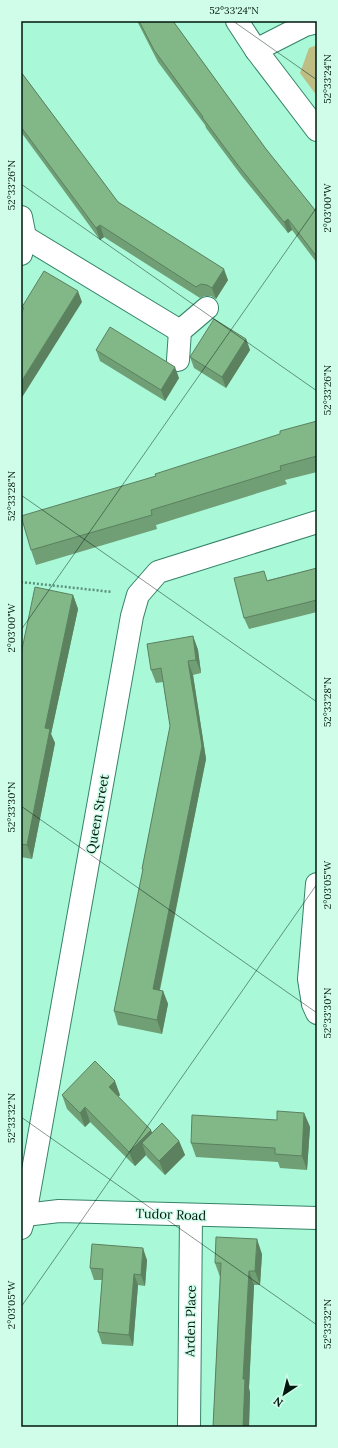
<svg xmlns="http://www.w3.org/2000/svg" width="338" height="1448" font-family="Lora,serif">
<style>
.green{fill:#bebd84}
.lines{fill:none;stroke-linecap:round;stroke-linejoin:round}
.minor-casing{stroke:#358368;stroke-width:24}
.path{stroke:#5b907b;stroke-width:2.5;stroke-dasharray:2 2;stroke-linecap:butt}
.minor{stroke:#fff;stroke-width:22}
.wall{fill:#709e75}
.shaded-wall{fill:#5b815f}
.building{fill:#82b888;stroke:#5b815f}
.ticks{fill:none;stroke:#00160e;stroke-width:1;stroke-opacity:0.45}
.labels{text-anchor:middle;stroke-width:3;stroke-linejoin:round;paint-order:stroke}
.street-label{font-size:13px;fill:#00160e;stroke:#d0fdea}
.neatline{fill:none;stroke:#00160e;stroke-width:1.5}
.ticks-label{font-size:10px;text-anchor:middle;fill:#00160e}
</style>
<rect width="100%" height="100%" fill="#a9f8d8"/>
<polygon class="green" points="317,45 317,96 300,73 309,48"/>
<g class="lines">
<g class="minor-casing">
<g id="minor">
<polyline points="237,21 256,50 317,130"/>
<polyline points="256,50 305,25 317,22"/>
<polyline points="21,217 25,237 21,254"/>
<polyline points="25,237 180,331"/>
<polyline points="178,360 180,331 207,308"/>
<polyline points="317,884 309,979 313,1004 317,1013"/>
<polyline points="25,1215 59,1211 317,1218"/>
<polyline points="21,1228 25,1215 132,616 138,595 158,572 317,522"/>
<polyline points="189,1427 191,1215"/>
</g>
</g>
<polyline class="path" points="21,582 112,592"/>
<use href="#minor" class="minor"/>
</g>
<g class="wall">
<polygon points="137,21 173,21 266,149 315,210 317,211 317,263 292,230 288,233 241,175 206,128 205,125 158,62"/>
<polygon points="21,72 118,202 228,280 216,299 211,296 205,296 200,298 104,237 100,240 21,132"/>
<polygon points="246,339 250,350 226,388 194,368 190,357"/>
<polygon points="96,350 179,378 165,401 100,361"/>
<polygon points="317,421 317,472 285,480 287,484 156,525 157,529 36,565 31,550 156,476 280,434"/>
<polygon points="317,568 317,612 249,629 244,618 268,580"/>
<polygon points="73,595 78,609 51,734 55,743 32,859 21,857 21,654"/>
<polygon points="193,636 198,650 201,673 193,675 206,759 160,990 163,991 168,1004 162,1034 118,1025 114,1011 143,871 142,869 170,726 163,682 156,683 151,670"/>
<polygon points="62,1095 120,1095 118,1097 152,1132 179,1141 185,1155 165,1175 147,1157 146,1155 135,1166 90,1122 85,1127 67,1109"/>
<polygon points="304,1113 310,1127 307,1170 280,1168 278,1162 196,1157 191,1143"/>
<polygon points="262,1254 260,1285 254,1285 249,1388 250,1393 249,1427 213,1427 220,1277 215,1263"/>
<polygon points="147,1260 145,1286 138,1285 133,1346 102,1344 98,1332 102,1280 94,1280 90,1268"/>
</g>
<g class="shaded-wall">
<polygon points="288,219 292,230 288,233 284,222"/>
<polygon points="100,225 104,237 100,240 96,228"/>
<polygon points="224,269 228,280 216,299 212,288"/>
<polygon points="78,291 82,302 21,399 21,382"/>
<polygon points="246,339 250,350 226,388 222,377"/>
<polygon points="175,367 179,378 165,401 161,390"/>
<polygon points="73,595 78,609 51,734 55,743 32,859 27,845 45,728"/>
<polygon points="193,636 198,650 201,673 196,660"/>
<polygon points="188,661 193,675 206,759 157,1002 153,989"/>
<polygon points="163,991 168,1004 162,1034 157,1020"/>
<polygon points="115,1081 120,1095 114,1101 109,1087"/>
<polygon points="85,1107 90,1122 85,1127 80,1113"/>
<polygon points="304,1113 310,1127 307,1170 302,1156"/>
<polygon points="151,1130 156,1145 142,1143 146,1155 135,1166 129,1152"/>
<polygon points="179,1141 185,1155 165,1175 159,1161"/>
<polygon points="257,1239 262,1254 260,1285 255,1271"/>
<polygon points="143,1248 147,1260 145,1286 141,1275"/>
<polygon points="249,1271 254,1285 249,1388 250,1393 249,1427 243,1427 243,1379"/>
<polygon points="134,1274 138,1285 133,1346 129,1335"/>
</g>
<g class="building">
<polygon points="139,21 173,21 266,149 315,210 316,209 317,211 317,257 288,219 284,222 237,164 202,117 203,117 154,50"/>
<polygon points="21,72 118,202 224,269 212,288 207,285 201,284 196,287 100,225 96,228 21,127"/>
<polygon points="44,271 78,291 21,382 21,313 24,308 22,307"/>
<polygon points="214,319 246,339 222,377 190,357"/>
<polygon points="110,327 175,367 161,390 96,350"/>
<polygon points="317,421 317,456 280,466 281,470 151,510 152,515 31,550 21,516 156,476 155,474 280,434 280,431"/>
<polygon points="317,568 317,600 244,618 234,578 264,571 267,581"/>
<polygon points="35,587 73,595 45,728 50,729 27,845 21,844 21,654"/>
<polygon points="193,636 196,660 188,661 202,746 153,989 163,991 157,1020 114,1011 143,869 142,869 170,726 161,668 151,670 147,644"/>
<polygon points="95,1061 115,1081 109,1087 151,1130 129,1152 85,1107 80,1113 62,1095"/>
<polygon points="277,1111 304,1113 302,1156 275,1154 275,1148 191,1143 192,1115 277,1120"/>
<polygon points="162,1123 179,1141 159,1161 142,1143"/>
<polygon points="216,1237 257,1239 255,1271 249,1271 243,1379 245,1379 243,1427 213,1427 221,1263 215,1263"/>
<polygon points="92,1244 143,1248 141,1275 134,1274 129,1335 98,1332 103,1269 90,1268"/>
</g>
<path class="ticks" d="M233 21 317 80M21 184 317 391M21 495 317 702M21 630 317 207M21 806 317 1013M21 1117 317 1325M21 1307 317 884"/>
<g class="labels">
<g class="street-label">
<text transform="translate(97 814) rotate(-80)" y="5">Queen Street</text>
<text transform="translate(171 1214) rotate(2)" y="5">Tudor Road</text>
<text transform="translate(190 1321) rotate(-89)" y="5">Arden Place</text>
</g>
</g>
<rect width="338" height="1448" fill="none" stroke="#d0fdea" stroke-width="44"/>
<g transform="translate(284 1394) rotate(215)" stroke="#d0fdea" stroke-width="3" paint-order="stroke">
<path d="M0-3L7 15L0 10L-7 15Z" fill="#00160e"/>
<text y="-6" font-size="11" font-weight="bold" text-anchor="middle" fill="#00160e">N</text>
</g>
<rect x="22" y="22" width="294" height="1404" class="neatline"/>
<g class="ticks-label">
<text x="234" y="14">52°33'24"N</text>
<text transform="translate(327 79) rotate(-90)" y="4">52°33'24"N</text>
<text transform="translate(11 185) rotate(-90)" y="4">52°33'26"N</text>
<text transform="translate(327 208) rotate(-90)" y="4">2°03'00"W</text>
<text transform="translate(327 390) rotate(-90)" y="4">52°33'26"N</text>
<text transform="translate(11 496) rotate(-90)" y="4">52°33'28"N</text>
<text transform="translate(11 628) rotate(-90)" y="4">2°03'00"W</text>
<text transform="translate(327 702) rotate(-90)" y="4">52°33'28"N</text>
<text transform="translate(11 807) rotate(-90)" y="4">52°33'30"N</text>
<text transform="translate(327 885) rotate(-90)" y="4">2°03'05"W</text>
<text transform="translate(327 1013) rotate(-90)" y="4">52°33'30"N</text>
<text transform="translate(11 1118) rotate(-90)" y="4">52°33'32"N</text>
<text transform="translate(11 1305) rotate(-90)" y="4">2°03'05"W</text>
<text transform="translate(327 1324) rotate(-90)" y="4">52°33'32"N</text>
</g>
</svg>
